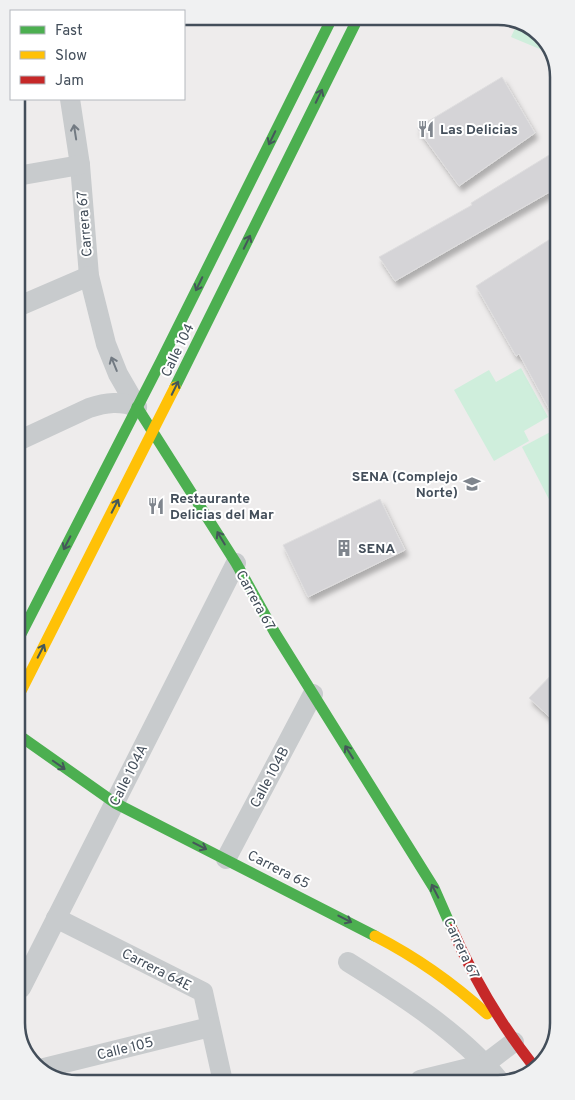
<svg xmlns="http://www.w3.org/2000/svg" width="575" height="1100" font-family="Overpass,sans-serif">
<style>
.green{fill:#cfeedc}
.building{fill:#d5d4d7;stroke:#dfdedf;filter:url(#shadow)}
.lines{fill:none;stroke-linecap:round;stroke-linejoin:round}
.street{stroke:#c8cbcd;stroke-width:20}
.fast{stroke:#4caf50;stroke-width:11}
.slow{stroke:#ffc107;stroke-width:11}
.jam{stroke:#c62828;stroke-width:11}
.oneway{stroke:#445859}
.oneway2{stroke:#727a82}
.labels{text-anchor:middle;stroke-width:4;stroke-linejoin:round;paint-order:stroke}
.poi-label{font-size:14px;font-weight:bold;fill:#434e5a;stroke:#fff;text-anchor:start}
.street-label{font-size:14px;fill:#434e5a;stroke:#fff}
.rim{fill:none;stroke:#434e5a;stroke-width:2.5}
</style>
<defs>
<filter id="shadow"><feDropShadow dx="3" dy="5.5" stdDeviation="2.5" flood-color="#0004"/></filter>
</defs>
<rect width="100%" height="100%" fill="#eeecec"/>
<g class="green">
<polygon points="518,22 532,27 554,55 511,37"/>
<polygon points="521,368 548,417 524,431 529,441 494,461 454,390 489,370 496,382"/>
<polygon points="556,429 556,510 555,511 522,447"/>
</g>
<g class="building">
<polygon points="502,77 535,133 459,186 417,128"/>
<polygon points="554,152 555,189 395,281 379,257 472,205 471,203"/>
<polygon points="555,236 555,328 556,422 519,354 516,356 476,286"/>
<polygon points="380,499 405,550 308,597 283,545"/>
<polygon points="557,669 557,724 529,698"/>
</g>
<g class="lines">
<g class="street">
<polyline points="70,99 80,165 89,276 106,344 118,374 137,407"/>
<polyline points="17,176 80,165"/>
<polyline points="17,307 89,276"/>
<path d="M18 441 89 408C107 402 120 401 137 407"/>
<polyline points="226,859 313,694"/>
<polyline points="56,918 203,992 223,1082"/>
<path d="M348 962C398 993 461 1033 498 1079"/>
<polyline points="21,988 236,563"/>
<polyline points="40,1069 210,1027"/>
<polyline points="420,1080 485,1064 514,1042"/>
</g>
<g class="fast">
<polyline points="175,387 359,16"/>
<polyline points="137,407 236,563 275,633 434,888 452,929"/>
<polyline points="19,638 161,361 333,16"/>
<polyline points="20,736 115,803 375,936"/>
</g>
<g class="slow">
<polyline points="19,695 175,387"/>
<path d="M375 936C416 957 453 983 487 1014"/>
</g>
<path class="jam" d="M452 929C474 979 501 1025 535 1068"/>
</g>
<defs><path id="oneway-shaft" d="M-6 0H5M1.5-3L5.5 0L1.5 3" fill="none" stroke-width="1.6" stroke-linecap="round" stroke-linejoin="round" transform="scale(1.25)"/></defs>
<g class="oneway">
<use href="#oneway-shaft" transform="translate(319 96) rotate(-64)"/>
<use href="#oneway-shaft" transform="translate(272 138) rotate(116)"/>
<use href="#oneway-shaft" transform="translate(247 242) rotate(-64)"/>
<use href="#oneway-shaft" transform="translate(199 284) rotate(116)"/>
<use href="#oneway-shaft" transform="translate(175 388) rotate(-64)"/>
<use href="#oneway-shaft" transform="translate(115 506) rotate(-63)"/>
<use href="#oneway-shaft" transform="translate(221 538) rotate(-121)"/>
<use href="#oneway-shaft" transform="translate(67 543) rotate(117)"/>
<use href="#oneway-shaft" transform="translate(41 651) rotate(-63)"/>
<use href="#oneway-shaft" transform="translate(349 752) rotate(-122)"/>
<use href="#oneway-shaft" transform="translate(59 765) rotate(35)"/>
<use href="#oneway-shaft" transform="translate(200 846) rotate(27)"/>
<use href="#oneway-shaft" transform="translate(435 891) rotate(-117)"/>
<use href="#oneway-shaft" transform="translate(345 919) rotate(27)"/>
</g>
<g class="oneway2">
<use href="#oneway-shaft" transform="translate(75 132) rotate(-99)"/>
<use href="#oneway-shaft" transform="translate(114 364) rotate(-112)"/>
</g>
<defs>
<g id="restaurant-bare" transform="scale(1.35)"><path d="M-5-6h1v4h1v-4h1v4h1v-4h1v5L-1.5 .5V6h-2V.5L-5-1ZM5-6V6H3V1.5H1.5Q1.5-4 5-6Z" fill="#7f858d" stroke="#fff" stroke-width="2.5" paint-order="stroke"/></g>
<g id="university-bare" transform="scale(1.35)"><path d="M0-5L7-2L0 1L-7-2ZM-4 1L0 2.5L4 1V4Q0 6-4 4Z" fill="#7f858d" stroke="#fff" stroke-width="2.5" paint-order="stroke"/></g>
<g id="building-bare" transform="scale(1.35)"><path d="M-4-6H4V6H1V3H-1V6H-4ZM-2.5-4.3h1.7v1.8h-1.7ZM.8-4.3h1.7v1.8H.8ZM-2.5-1h1.7V.8h-1.7ZM.8-1h1.7V.8H.8Z" fill="#7f858d" stroke="#fff" stroke-width="2.5" paint-order="stroke"/></g>
</defs>
<g fill-rule="evenodd">
<use href="#restaurant-bare" x="426" y="129"/>
<use href="#university-bare" x="472" y="484"/>
<use href="#restaurant-bare" x="156" y="506"/>
<use href="#building-bare" x="344" y="548"/>
</g>
<g class="labels">
<g class="poi-label">
<text x="440" y="134">Las Delicias</text>
<text x="458" y="481" text-anchor="end">SENA (Complejo<tspan x="458" dy="16">Norte)</tspan></text>
<text x="170" y="503">Restaurante<tspan x="170" dy="16">Delicias del Mar</tspan></text>
<text x="358" y="553">SENA</text>
</g>
<g class="street-label">
<text transform="translate(84 224) rotate(-95)" y="5">Carrera 67</text>
<text transform="translate(177 350) rotate(-64)" y="5">Calle 104</text>
<text transform="translate(256 600) rotate(61)" y="5">Carrera 67</text>
<text transform="translate(128 775) rotate(-63)" y="5">Calle 104A</text>
<text transform="translate(269 777) rotate(-62)" y="5">Calle 104B</text>
<text transform="translate(279 869) rotate(27)" y="5">Carrera 65</text>
<text transform="translate(462 948) rotate(65)" y="5">Carrera 67</text>
<text transform="translate(157 969) rotate(27)" y="5">Carrera 64E</text>
<text transform="translate(125 1048) rotate(-14)" y="5">Calle 105</text>
</g>
</g>
<path d="M0 0H575V1100H0ZM77 25H498A52 52 0 0 1 550 77V1023A52 52 0 0 1 498 1075H77A52 52 0 0 1 25 1023V77A52 52 0 0 1 77 25Z" fill="#f0f1f2" fill-rule="evenodd"/>
<path class="rim" d="M77 25H498A52 52 0 0 1 550 77V1023A52 52 0 0 1 498 1075H77A52 52 0 0 1 25 1023V77A52 52 0 0 1 77 25Z"/>
<rect x="10" y="10" width="175" height="90" fill="#ffffff" stroke="#b4b8bd"/>
<rect x="20" y="26" width="25" height="8" fill="#4caf50" stroke="#b4b8bd"/>
<text x="55" y="35" font-size="15" fill="#434e5a">Fast</text>
<rect x="20" y="51" width="25" height="8" fill="#ffc107" stroke="#b4b8bd"/>
<text x="55" y="60" font-size="15" fill="#434e5a">Slow</text>
<rect x="20" y="76" width="25" height="8" fill="#c62828" stroke="#b4b8bd"/>
<text x="55" y="85" font-size="15" fill="#434e5a">Jam</text>
</svg>
